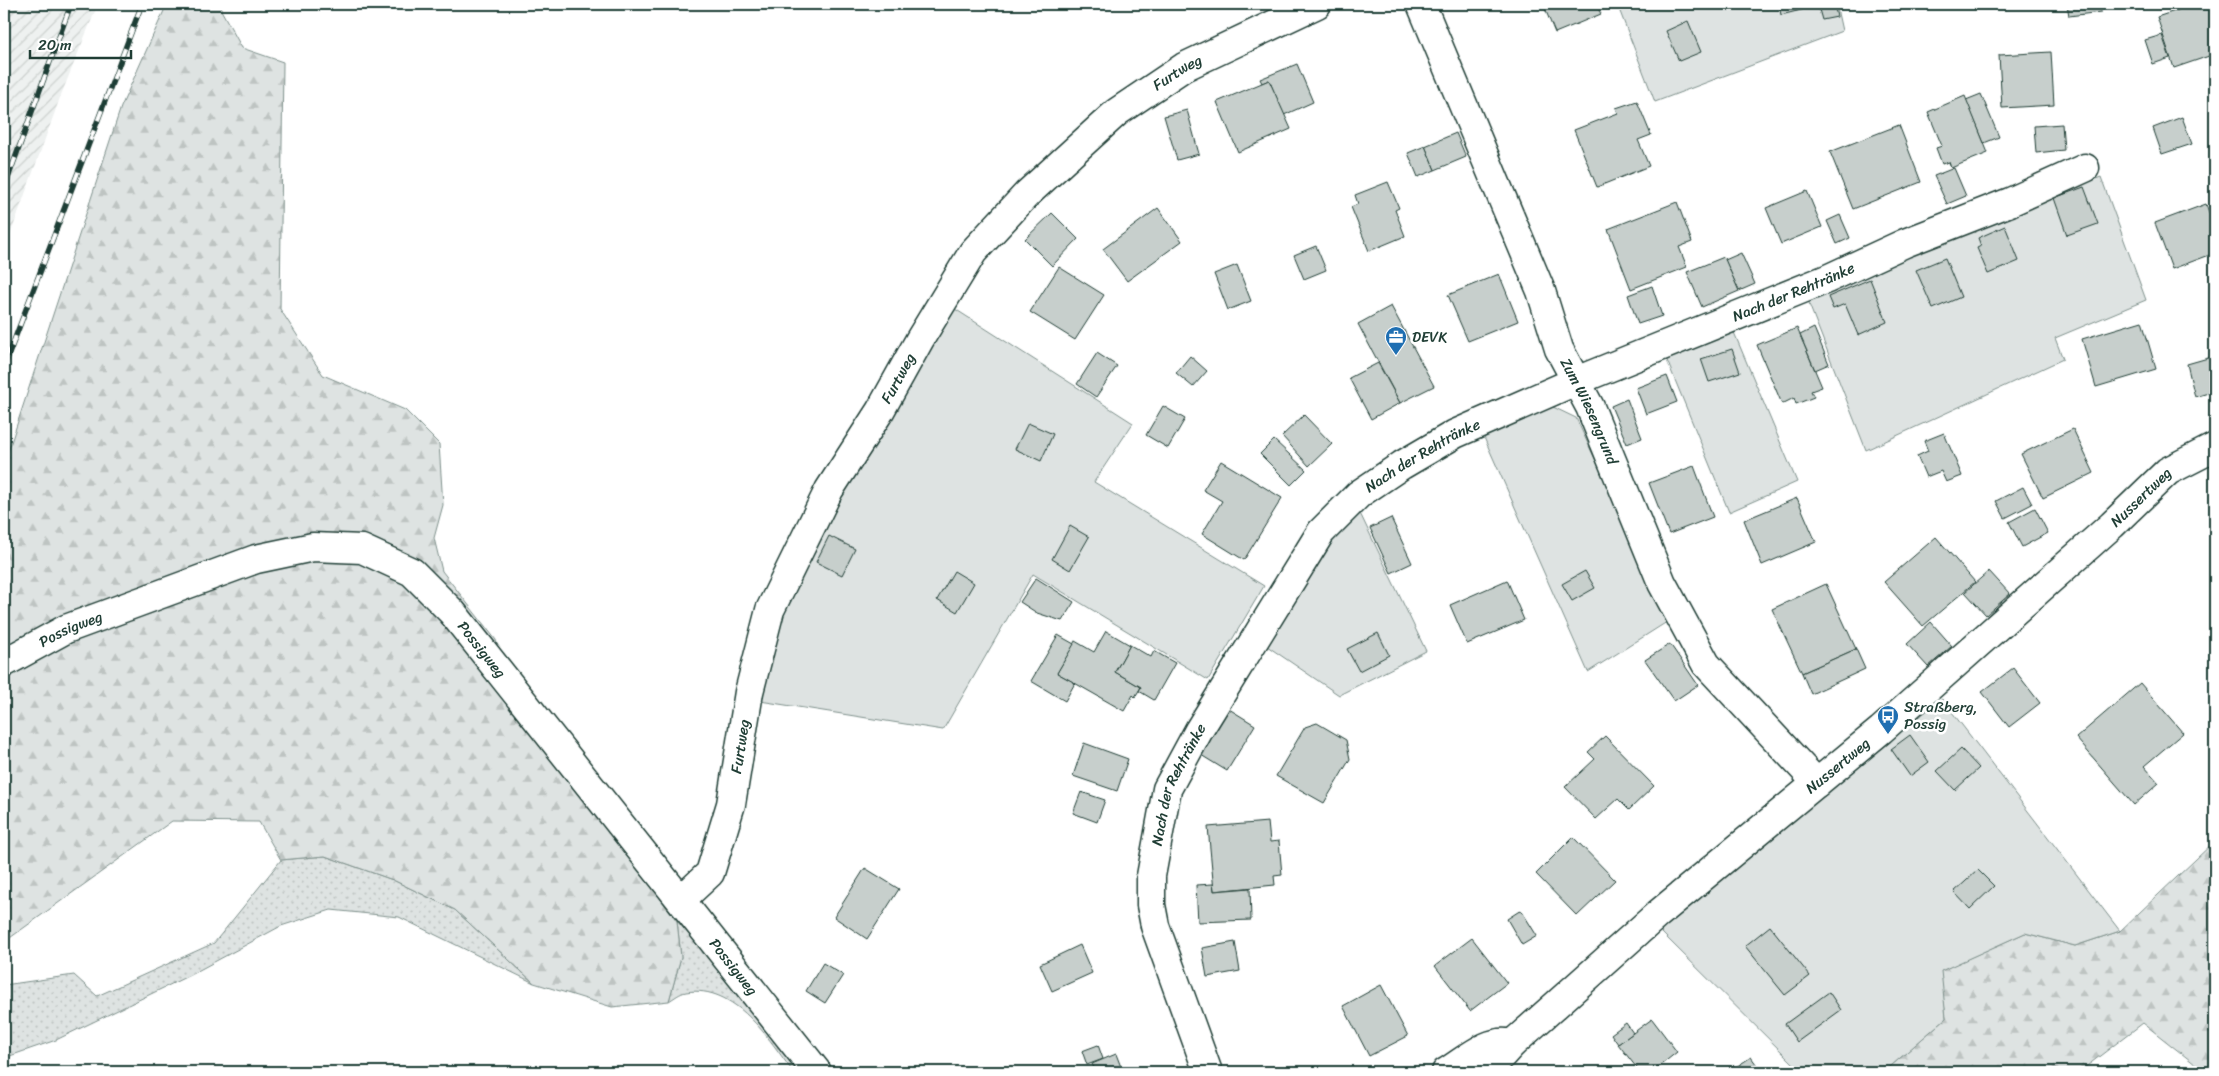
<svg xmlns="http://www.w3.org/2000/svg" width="2219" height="1076" font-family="Sriracha,sans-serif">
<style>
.industrial{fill:url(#industrial-furrows)}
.grass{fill:url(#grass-dots);stroke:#7e908b}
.forest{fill:url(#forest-firs);stroke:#7e908b}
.garden{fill:#dee3e2;stroke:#7e908b}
.building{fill:#c7cfcc;stroke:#1f3d34}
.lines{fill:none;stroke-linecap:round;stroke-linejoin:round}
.minor-casing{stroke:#1f3d34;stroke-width:31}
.minor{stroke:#fff;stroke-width:28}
.rail-casing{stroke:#1f3d34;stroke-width:5.5}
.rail{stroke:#fff;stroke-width:4;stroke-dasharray:11;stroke-linecap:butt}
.labels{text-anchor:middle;stroke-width:5;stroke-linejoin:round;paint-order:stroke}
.street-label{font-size:15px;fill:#1f3d34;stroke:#fff}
.poi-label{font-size:15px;fill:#1f3d34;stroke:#fff;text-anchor:start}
</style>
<defs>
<pattern id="industrial-furrows" width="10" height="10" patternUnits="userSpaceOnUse" patternTransform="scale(1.25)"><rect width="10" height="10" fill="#eef1f0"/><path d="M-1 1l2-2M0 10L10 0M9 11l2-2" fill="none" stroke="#ccd0ce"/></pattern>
<pattern id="grass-dots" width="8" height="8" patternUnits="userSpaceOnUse" patternTransform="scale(1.25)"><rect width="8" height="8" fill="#dee3e2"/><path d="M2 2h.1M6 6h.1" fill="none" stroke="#bec4c2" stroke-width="1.8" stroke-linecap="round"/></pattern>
<pattern id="forest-firs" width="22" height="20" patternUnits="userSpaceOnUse" patternTransform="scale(1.25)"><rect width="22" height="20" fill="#dee3e2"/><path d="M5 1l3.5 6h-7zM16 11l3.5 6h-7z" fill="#bec4c2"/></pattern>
</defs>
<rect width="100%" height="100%" fill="#fff"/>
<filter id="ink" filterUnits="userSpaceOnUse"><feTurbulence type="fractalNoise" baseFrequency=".02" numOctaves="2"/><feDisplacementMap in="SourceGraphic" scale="10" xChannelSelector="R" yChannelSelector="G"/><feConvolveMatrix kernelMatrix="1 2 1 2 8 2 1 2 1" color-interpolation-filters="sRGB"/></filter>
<g filter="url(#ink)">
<polygon class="industrial" points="4,4 98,4 61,95 4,252"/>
<g class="grass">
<polygon points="325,856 393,880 455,910 534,983 399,917 331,910 281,926 190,975 56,1040 4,1058 4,985 74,975 97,996 214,943 281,860"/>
<path d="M677 921 773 1031 803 1072H793C769 1039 735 984 686 992 680 993 674 998 669 1001L681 957Z"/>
</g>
<g class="forest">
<polygon points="167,4 222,4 221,10 242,48 283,62 280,309 323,375 405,410 439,444 443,505 434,538 442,571 496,640 509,696 677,921 681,957 669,1001 612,1007 534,983 455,910 393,880 325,856 281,860 259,822 172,821 7,940 4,953 4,464 121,107"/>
<polygon points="2215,841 2215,1072 2205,1072 2143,1023 2079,1072 1884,1072 1946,1018 1940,971 2025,933 2075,946 2120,931"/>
</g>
<g class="garden">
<polygon points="1617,4 1836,4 1842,31 1655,102"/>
<polygon points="2101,177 2146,300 2055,338 2063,359 1866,450 1807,299 1964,230"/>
<polygon points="955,309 1133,423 1094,482 1264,586 1208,680 1033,574 943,730 760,701 782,596"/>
<polygon points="1733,330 1797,482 1729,512 1666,358"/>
<polygon points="1551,406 1576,418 1670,620 1588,672 1482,433"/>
<polygon points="1357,507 1426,651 1339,695 1264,644 1319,555"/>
<polygon points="1942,699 2120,931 2075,946 2025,933 1941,971 1946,1018 1884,1072 1802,1072 1660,931 1767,836"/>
</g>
<g class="building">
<polygon points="1543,4 1596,4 1601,14 1555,33"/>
<polygon points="1779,4 1795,4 1797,11 1781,15"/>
<polygon points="1795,4 1834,4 1837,17 1822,20 1818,6 1797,11"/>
<polygon points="2067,4 2100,4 2101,12 2069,16"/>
<polygon points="2196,4 2213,4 2215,11 2215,54 2174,68 2157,17"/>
<polygon points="1688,21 1701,52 1679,61 1666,31"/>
<polygon points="2162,35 2170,58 2153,64 2145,40"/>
<polygon points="2051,52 2054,105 2002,108 1999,55"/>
<polygon points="1297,64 1313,102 1284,115 1269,80 1262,83 1260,79"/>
<polygon points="1269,80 1291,129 1238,152 1217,102"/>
<polygon points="1981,94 1999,137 1984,143 1966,100"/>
<polygon points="1965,96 1988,153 1951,168 1949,162 1942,164 1936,148 1942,146 1928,112"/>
<polygon points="1637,101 1651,135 1638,140 1649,166 1597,187 1574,130 1618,113 1616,108"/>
<polygon points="1187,110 1199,154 1177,160 1164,116"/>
<polygon points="2182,117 2192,144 2162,154 2153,128"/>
<polygon points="2062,124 2064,150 2036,153 2034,126"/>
<polygon points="1899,125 1921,182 1853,209 1830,152"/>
<polygon points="1456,133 1466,157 1435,170 1425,146"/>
<polygon points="1425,146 1435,170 1418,177 1408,153"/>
<polygon points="1954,168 1966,196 1947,204 1934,176"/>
<polygon points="1388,182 1399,208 1395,210 1405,236 1369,251 1351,207 1358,204 1355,195"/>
<polygon points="2084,187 2098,224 2067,235 2054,198"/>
<polygon points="1807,191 1822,227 1781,244 1766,208"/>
<polygon points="1677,202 1692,242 1679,247 1687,267 1631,289 1608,229"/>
<polygon points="2206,204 2215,229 2215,253 2172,269 2155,223"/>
<polygon points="1158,208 1182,241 1127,281 1103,249"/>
<polygon points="1052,213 1078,239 1052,266 1025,239"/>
<polygon points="1840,215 1850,238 1837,244 1827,221"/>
<polygon points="2005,226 2019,261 1988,274 1977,248 1981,246 1978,238"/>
<polygon points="1316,246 1326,270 1304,279 1294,255"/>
<polygon points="1741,253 1755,284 1739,291 1725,260"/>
<polygon points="1724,257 1739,291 1702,307 1687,272"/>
<polygon points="1945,258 1961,297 1933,309 1916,270"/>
<polygon points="1237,265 1251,301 1228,310 1214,274"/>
<polygon points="1059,267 1104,295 1075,340 1030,312"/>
<polygon points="1499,274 1518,321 1468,341 1448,295"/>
<polygon points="1870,279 1887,322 1858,335 1845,304 1833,309 1828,297"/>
<polygon points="1652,286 1662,316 1638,324 1628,295"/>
<polygon points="1391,306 1434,386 1400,403 1358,324"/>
<polygon points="2142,321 2156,369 2096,387 2082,339"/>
<polygon points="1797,328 1822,387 1811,391 1814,397 1796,404 1794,398 1782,404 1757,345"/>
<polygon points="1814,328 1829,364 1815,370 1800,335"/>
<polygon points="1732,349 1740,372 1709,382 1701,359"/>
<polygon points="1097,353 1117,366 1096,397 1077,384"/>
<polygon points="1190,356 1207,371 1193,387 1176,373"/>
<polygon points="2215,356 2215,391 2195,397 2187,364"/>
<polygon points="1378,363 1400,403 1371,419 1349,378"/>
<polygon points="1667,376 1677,402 1646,414 1636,388"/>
<polygon points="1627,399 1642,438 1627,444 1611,406"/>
<polygon points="1163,406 1185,419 1168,448 1146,435"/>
<polygon points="1304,415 1332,444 1309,466 1282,436"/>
<polygon points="1028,423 1053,434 1041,461 1015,449"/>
<polygon points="2073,429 2094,473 2043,498 2021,454"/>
<polygon points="1944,433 1962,476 1946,482 1941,471 1926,477 1917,456 1928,451 1924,441"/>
<polygon points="1274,440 1306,470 1291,485 1260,454"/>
<polygon points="1221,461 1282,498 1244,560 1202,534 1222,501 1203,490"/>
<polygon points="1694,466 1713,517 1669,534 1649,483"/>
<polygon points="2023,487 2032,504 2005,518 1996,501"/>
<polygon points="1797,498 1816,542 1762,565 1744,520"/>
<polygon points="2035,508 2048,533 2022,547 2009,522"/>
<polygon points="1391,518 1412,563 1391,573 1370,528"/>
<polygon points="1070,526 1089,537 1070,570 1052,559"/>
<polygon points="829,536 855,549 842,575 816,562"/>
<polygon points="1936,537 1975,582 1923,626 1884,582"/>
<polygon points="954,571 974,583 957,612 937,600"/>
<polygon points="1585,571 1595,588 1572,601 1562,584"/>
<polygon points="1989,571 2010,594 1986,615 1965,592"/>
<polygon points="1036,578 1074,602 1062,621 1037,613 1020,602"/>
<polygon points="1507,580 1524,620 1467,644 1450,605"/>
<polygon points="1826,584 1856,649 1802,673 1772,609"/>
<polygon points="1931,622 1952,646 1928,667 1907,644"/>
<polygon points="1106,631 1130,645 1115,672 1141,687 1135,697 1133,695 1124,711 1057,673 1075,641 1094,652"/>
<polygon points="1378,633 1389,655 1359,671 1347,649"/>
<polygon points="1058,635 1074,644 1057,673 1075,683 1065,701 1031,681"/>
<polygon points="1670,644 1698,685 1674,701 1645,660"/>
<polygon points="1130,645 1151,657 1154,651 1175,663 1154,700 1139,691 1141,687 1115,672"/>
<polygon points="1856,649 1865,669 1811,694 1802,673"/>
<polygon points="2013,668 2040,703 2009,727 1982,692"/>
<polygon points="2140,683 2183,733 2144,766 2159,783 2134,805 2076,738"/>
<polygon points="1229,709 1255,725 1227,771 1201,755"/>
<polygon points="1317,723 1346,740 1350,759 1324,803 1276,776 1305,727"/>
<polygon points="1910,735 1929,762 1910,776 1891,749"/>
<polygon points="1605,736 1654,786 1629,810 1618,799 1596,819 1565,787 1595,759 1588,752"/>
<polygon points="1084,743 1128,759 1117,791 1073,776"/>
<polygon points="1961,749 1979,768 1955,790 1937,771"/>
<polygon points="1081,792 1105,800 1097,822 1073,813"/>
<polygon points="1268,822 1270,842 1279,841 1282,875 1274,876 1275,885 1214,891 1208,827"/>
<polygon points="1573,837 1615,880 1577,916 1536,874"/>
<polygon points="865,868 899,889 867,939 834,917"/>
<polygon points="1978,870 1994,886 1970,909 1954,892"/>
<polygon points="1213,884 1214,891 1250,888 1251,920 1198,922 1196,885"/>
<polygon points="1521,910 1537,936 1522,945 1507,919"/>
<polygon points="1770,926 1810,976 1785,995 1745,946"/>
<polygon points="1472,938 1507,983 1470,1011 1435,966"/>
<polygon points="1235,942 1240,971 1207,977 1202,948"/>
<polygon points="1080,945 1092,973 1052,991 1040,964"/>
<polygon points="823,963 843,975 825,1003 806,991"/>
<polygon points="1381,985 1408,1036 1369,1056 1343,1006"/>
<polygon points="1829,992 1841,1010 1797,1042 1785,1024"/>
<polygon points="1652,1019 1677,1052 1652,1072 1640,1072 1618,1044"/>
<polygon points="1626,1023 1633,1033 1618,1044 1611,1034"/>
<polygon points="1098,1045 1103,1059 1087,1065 1082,1051"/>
<polygon points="1116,1054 1123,1072 1096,1072 1092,1064"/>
<polygon points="1751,1057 1762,1072 1740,1072 1736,1067"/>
</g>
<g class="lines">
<g class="minor-casing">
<g id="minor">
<path id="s1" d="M1421 4 1541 291 1559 349 1590 407 1662 583 1706 664 1817 783"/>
<path id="s2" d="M4 663 66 629 256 559 313 547 362 549 412 572 452 612 817 1072"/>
<path id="s3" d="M681 900 710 873 731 804 749 692 770 610 829 490 880 411 920 339 973 252 1027 194 1117 112 1184 67 1317 4"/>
<path id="s4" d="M1208 1072 1155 926 1151 905V876L1167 789 1199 730 1321 532 1359 494 1402 465 1455 434 1576 381 1827 279 1905 243 2010 202 2085 168"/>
<path d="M1446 1072C1465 1061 1489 1037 1512 1044"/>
<path id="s5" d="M1487 1072 1512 1044 1658 914 1881 730 2112 525 2168 471 2215 447"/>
</g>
</g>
<use href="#minor" class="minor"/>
<g class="rail-casing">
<g id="rail">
<polyline points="4,189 71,4"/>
<polyline points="4,367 142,4"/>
</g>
</g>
<use href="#rail" class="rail"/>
</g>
</g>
<defs>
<g id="office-pin" transform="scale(1.125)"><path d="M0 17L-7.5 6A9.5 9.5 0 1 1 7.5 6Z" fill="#1f6fb2" stroke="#fff"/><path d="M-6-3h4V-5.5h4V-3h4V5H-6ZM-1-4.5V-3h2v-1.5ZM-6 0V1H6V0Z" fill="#fff"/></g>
<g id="bus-pin" transform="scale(1.125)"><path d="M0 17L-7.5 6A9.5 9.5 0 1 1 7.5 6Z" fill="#1f6fb2" stroke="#fff"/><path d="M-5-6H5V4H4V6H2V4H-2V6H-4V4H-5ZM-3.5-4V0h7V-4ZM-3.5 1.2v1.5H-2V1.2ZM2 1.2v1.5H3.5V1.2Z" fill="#fff"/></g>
</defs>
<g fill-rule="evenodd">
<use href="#office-pin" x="1396" y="337"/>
<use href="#bus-pin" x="1888" y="716"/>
</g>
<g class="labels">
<g class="street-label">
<text dy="5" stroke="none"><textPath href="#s3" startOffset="995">Furtweg</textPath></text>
<text dy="5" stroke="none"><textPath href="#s4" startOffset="1128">Nach der Rehtränke</textPath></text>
<text dy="5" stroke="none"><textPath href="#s3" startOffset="575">Furtweg</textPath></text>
<text dy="5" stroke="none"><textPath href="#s1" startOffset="441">Zum Wiesengrund</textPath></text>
<text dy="5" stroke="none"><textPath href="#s4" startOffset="722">Nach der Rehtränke</textPath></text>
<text dy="5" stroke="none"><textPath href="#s5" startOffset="871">Nussertweg</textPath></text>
<text dy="5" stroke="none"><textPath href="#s2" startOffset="75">Possigweg</textPath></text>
<text dy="5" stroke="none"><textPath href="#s2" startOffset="540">Possigweg</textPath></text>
<text dy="5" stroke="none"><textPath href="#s3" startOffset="170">Furtweg</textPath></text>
<text dy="5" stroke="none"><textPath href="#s5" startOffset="466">Nussertweg</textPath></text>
<text dy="5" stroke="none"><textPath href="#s4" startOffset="302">Nach der Rehtränke</textPath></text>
<text dy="5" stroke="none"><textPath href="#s2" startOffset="945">Possigweg</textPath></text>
</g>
<g class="poi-label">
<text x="1412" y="342">DEVK</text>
<text x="1904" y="712">Straßberg,<tspan x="1904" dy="17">Possig</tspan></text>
</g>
</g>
<rect width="2219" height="1076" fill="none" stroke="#fff" stroke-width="20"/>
<rect x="10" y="10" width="2199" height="1056" fill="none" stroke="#1f3d34" stroke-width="2" filter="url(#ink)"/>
<path d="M30 50v8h101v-8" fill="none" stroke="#1f3d34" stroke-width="2.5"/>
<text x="38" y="50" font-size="15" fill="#1f3d34" stroke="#ffffff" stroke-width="4" paint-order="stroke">20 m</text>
</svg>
